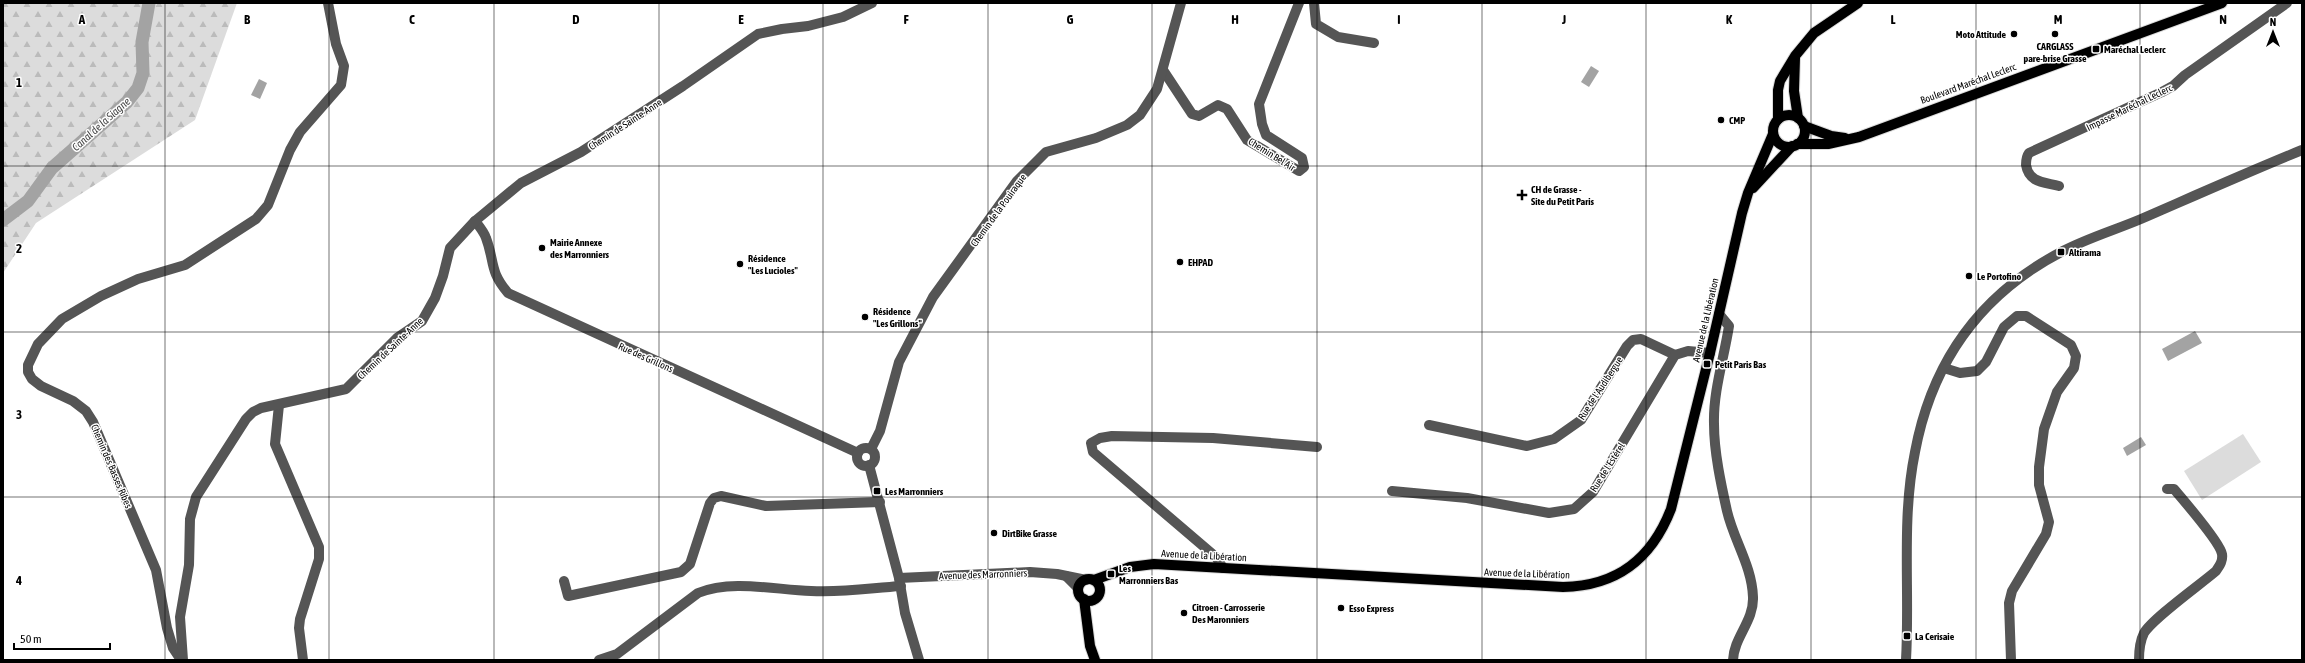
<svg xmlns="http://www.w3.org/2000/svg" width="2305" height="663" viewBox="0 0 2305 663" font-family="'Asap Condensed',sans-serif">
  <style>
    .forest { fill: url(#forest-firs) }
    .pitch { fill: #dcdcdc }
    .water { fill: #a3a3a3 }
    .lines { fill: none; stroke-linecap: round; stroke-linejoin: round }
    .canal { stroke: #a3a3a3; stroke-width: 13 }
    .major-casing { stroke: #dbdbdb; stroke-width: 12 }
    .minor { stroke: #555; stroke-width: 10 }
    .major { stroke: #000; stroke-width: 10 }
    .grid { fill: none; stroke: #000; stroke-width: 1; stroke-opacity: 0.55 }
    .poi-dot { fill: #000; stroke: #fff; stroke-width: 1.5 }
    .labels { text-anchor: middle; stroke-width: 3; stroke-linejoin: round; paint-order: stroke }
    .poi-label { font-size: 10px; font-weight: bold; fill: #000; stroke: #fff; text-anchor: start }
    .street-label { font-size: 10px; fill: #000; stroke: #fff }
    .water-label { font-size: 11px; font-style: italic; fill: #444; stroke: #fff }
    .grid-label { font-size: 13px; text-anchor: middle; font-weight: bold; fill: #000; stroke: #fff; stroke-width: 3; stroke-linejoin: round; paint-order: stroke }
  </style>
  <defs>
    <pattern id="forest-firs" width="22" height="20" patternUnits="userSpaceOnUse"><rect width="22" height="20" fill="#dcdcdc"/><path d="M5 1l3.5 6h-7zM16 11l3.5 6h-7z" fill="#bbb"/></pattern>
  </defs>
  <rect width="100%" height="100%" fill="#fff"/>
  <!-- forest -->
  <polygon class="forest" points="3,3 237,3 195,120 36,223 3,273"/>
  <!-- pitch -->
  <polygon class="pitch" points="2243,434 2261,462 2202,500 2184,471"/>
  <!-- water -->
  <g class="water">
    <polygon points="1591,66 1599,71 1589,87 1581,82"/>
    <polygon points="259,79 267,83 260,99 251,95"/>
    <polygon points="2195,331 2202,343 2168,361 2162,349"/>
    <polygon points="2141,437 2146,445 2127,456 2123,448"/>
  </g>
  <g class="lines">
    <!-- canal -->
    <polyline class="canal" points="3,220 28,201 52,168 127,102 138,88 143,73 142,42 149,3"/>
    <!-- major casing -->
    <g class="major-casing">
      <g id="major">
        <polyline points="1795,58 1794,91 1798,118"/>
        <circle cx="1789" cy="131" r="16"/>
        <polyline points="1778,119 1778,90 1780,81 1795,56 1814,33 1858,3"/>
        <polyline points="1804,126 1831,136 1845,138"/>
        <polyline points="1797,144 1828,144 1859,137 2222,3"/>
        <polyline points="1753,188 1792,146"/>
        <circle cx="1089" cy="590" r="11"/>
        <path d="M 1094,580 L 1130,567 L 1154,564 L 1563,587 C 1618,586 1652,558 1671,509 L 1710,353 L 1742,213 L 1748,193 L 1773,134"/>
        <polyline points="1084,599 1090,646 1095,660"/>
      </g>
    </g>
    <!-- minor -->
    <g class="minor">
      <polyline points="1314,3 1316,24 1338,37 1374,43"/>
      <polyline points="1163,70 1192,114 1199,116 1218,105 1227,109 1247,140 1299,171 1304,167 1302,158 1266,135 1262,124 1259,104 1299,3"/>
      <path d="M 2059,186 C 2044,182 2029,183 2026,165 C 2026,161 2026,157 2029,153 L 2162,92 L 2173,86 L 2185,75 L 2287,3"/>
      <path d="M 475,221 C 479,226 484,232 486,238 C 495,262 489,271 508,293 L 858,453"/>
      <path d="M 1719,314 L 1729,326 C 1724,358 1713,392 1714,424 C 1714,452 1721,484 1727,511 C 1734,541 1752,566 1753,597 C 1754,621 1734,637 1733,660"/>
      <polyline points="1944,368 1960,373 1977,371 1986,362 2004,327 2017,316 2026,316 2071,345 2076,356 2074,368 2057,392 2044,429 2039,467 2039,485 2049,522 2046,534 2012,591 2009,603 2011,660"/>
      <polyline points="279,405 275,444 319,547 319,559 300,619 299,628 303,660"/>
      <polyline points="1429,425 1527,446 1554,439 1581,420 1627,346 1633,340 1641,339 1675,355"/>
      <circle cx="866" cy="457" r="9"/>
      <polyline points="871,449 880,431 899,362 933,297 1017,181 1046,152 1096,138 1127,125 1140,115 1157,89 1181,3"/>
      <polyline points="869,465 899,578 905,613 919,660"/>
      <polyline points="1392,491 1467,498 1549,513 1574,509 1593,492 1675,355 1688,351 1710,353"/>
      <polyline points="1223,568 1216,557 1093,452 1091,443 1100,438 1112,436 1213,438 1317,447"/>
      <polyline points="1066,576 1078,588"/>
      <polyline points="899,578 1030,572 1057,574 1086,580"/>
      <polyline points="564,581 568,596 681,572 690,564 710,503 714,498 721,496 766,506 880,502"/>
      <polyline points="181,660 173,648 167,628 156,570 93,422 86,411 73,401 41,386 32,379 28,372 28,365 38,344 62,319 101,296 138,279 185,265 256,219 268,205 290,150 300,132 341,85 344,66 336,44 328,3"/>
      <polyline points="183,660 180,617 189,565 190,519 196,497 246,419 253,412 261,408 346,389 397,338 422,321 435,298 443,276 450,248 475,221 521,183 581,152 683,86 758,34 782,29 808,26 843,17 872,3"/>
      <path d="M 599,660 L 617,654 L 698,593 C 732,579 776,590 811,591 C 841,593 871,588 901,586"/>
      <path d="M 1906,660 C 1910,591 1901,520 1915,452 C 1932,361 1980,294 2063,251 C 2088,238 2115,230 2141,219 C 2194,196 2248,172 2302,150"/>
      <path d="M 2139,660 C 2139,651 2140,641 2144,633 C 2153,618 2201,584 2216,571 C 2220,565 2223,561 2222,554 C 2220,542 2184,501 2174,489 L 2167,489"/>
    </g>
    <!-- major -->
    <use href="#major" class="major"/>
  </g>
  <!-- grid -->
  <path class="grid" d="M 165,3 L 165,660M 329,3 L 329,660M 494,3 L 494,660M 659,3 L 659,660M 823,3 L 823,660M 988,3 L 988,660M 1152,3 L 1152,660M 1317,3 L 1317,660M 1482,3 L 1482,660M 1646,3 L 1646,660M 1811,3 L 1811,660M 1976,3 L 1976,660M 2140,3 L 2140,660M 3,166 L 2302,166M 3,332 L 2302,332M 3,497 L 2302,497"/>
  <!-- markers -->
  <g class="poi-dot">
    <circle cx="2014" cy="34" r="4"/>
    <circle cx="2055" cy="34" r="4"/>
    <rect x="2092" y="45" width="8" height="8" rx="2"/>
    <circle cx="1721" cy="120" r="4"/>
    <path d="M1520 189h4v4h4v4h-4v4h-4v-4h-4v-4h4z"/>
    <circle cx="542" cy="248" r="4"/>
    <rect x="2057" y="248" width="8" height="8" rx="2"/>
    <circle cx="1180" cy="262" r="4"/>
    <circle cx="740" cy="264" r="4"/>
    <circle cx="1969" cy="276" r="4"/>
    <circle cx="865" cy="317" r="4"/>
    <rect x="1703" y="360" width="8" height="8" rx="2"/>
    <rect x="873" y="487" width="8" height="8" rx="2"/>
    <circle cx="994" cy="533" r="4"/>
    <rect x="1107" y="570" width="8" height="8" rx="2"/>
    <circle cx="1341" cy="608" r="4"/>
    <circle cx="1184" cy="613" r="4"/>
    <rect x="1903" y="632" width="8" height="8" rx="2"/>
  </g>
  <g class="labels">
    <!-- poi labels -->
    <g class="poi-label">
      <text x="2006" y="38" text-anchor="end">Moto Attitude</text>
      <text x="2055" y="50" text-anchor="middle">CARGLASS<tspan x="2055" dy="12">pare-brise Grasse</tspan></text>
      <text x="2104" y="53">Maréchal Leclerc</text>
      <text x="1729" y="124">CMP</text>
      <text x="1531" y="193">CH de Grasse -<tspan x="1531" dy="12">Site du Petit Paris</tspan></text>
      <text x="550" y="246">Mairie Annexe<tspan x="550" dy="12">des Marronniers</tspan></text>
      <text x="2069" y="256">Altirama</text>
      <text x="748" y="262">Résidence<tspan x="748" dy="12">"Les Lucioles"</tspan></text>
      <text x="1188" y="266">EHPAD</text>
      <text x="1977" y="280">Le Portofino</text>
      <text x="873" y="315">Résidence<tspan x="873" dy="12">"Les Grillons"</tspan></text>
      <text x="1715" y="368">Petit Paris Bas</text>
      <text x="885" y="495">Les Marronniers</text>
      <text x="1002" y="537">DirtBike Grasse</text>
      <text x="1119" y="572">Les<tspan x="1119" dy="12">Marronniers Bas</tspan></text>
      <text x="1192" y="611">Citroen - Carrosserie<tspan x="1192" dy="12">Des Maronniers</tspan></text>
      <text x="1349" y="612">Esso Express</text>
      <text x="1915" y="640">La Cerisaie</text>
    </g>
    <!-- street labels -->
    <g class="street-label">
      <text transform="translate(1968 83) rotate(-20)" y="4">Boulevard Maréchal Leclerc</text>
      <text transform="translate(2129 107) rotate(-26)" y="4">Impasse Maréchal Leclerc</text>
      <text transform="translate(625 124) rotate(-33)" y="4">Chemin de Sainte-Anne</text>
      <text transform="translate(1272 154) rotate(32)" y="4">Chemin Bel Air</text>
      <text transform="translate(998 210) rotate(-54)" y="4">Chemin de la Pouiraque</text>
      <text transform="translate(1705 320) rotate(-77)" y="4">Avenue de la Libération</text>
      <text transform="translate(390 348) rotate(-43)" y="4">Chemin de Sainte-Anne</text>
      <text transform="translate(646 357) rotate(24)" y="4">Rue des Grillons</text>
      <text transform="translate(1600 388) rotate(-57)" y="4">Rue de l'Audibergue</text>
      <text transform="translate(112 466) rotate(67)" y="4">Chemin des Basses Ribes</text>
      <text transform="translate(1607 467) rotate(-58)" y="4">Rue de l'Estérel</text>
      <text transform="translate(1204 555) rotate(3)" y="4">Avenue de la Libération</text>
      <text transform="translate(1527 573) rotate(2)" y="4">Avenue de la Libération</text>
      <text transform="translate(983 574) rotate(-2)" y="4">Avenue des Marronniers</text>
    </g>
    <!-- water labels -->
    <g class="water-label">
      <text transform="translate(101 124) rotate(-42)" y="4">Canal de la Siagne</text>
    </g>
  </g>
  <g class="grid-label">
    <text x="82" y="24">A</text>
    <text x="247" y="24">B</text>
    <text x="412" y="24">C</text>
    <text x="576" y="24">D</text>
    <text x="741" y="24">E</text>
    <text x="906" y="24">F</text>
    <text x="1070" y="24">G</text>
    <text x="1235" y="24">H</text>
    <text x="1399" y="24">I</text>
    <text x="1564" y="24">J</text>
    <text x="1729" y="24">K</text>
    <text x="1893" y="24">L</text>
    <text x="2058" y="24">M</text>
    <text x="2223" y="24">N</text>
    <text x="19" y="87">1</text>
    <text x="19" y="253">2</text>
    <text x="19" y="419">3</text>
    <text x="19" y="585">4</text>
  </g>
  <!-- border -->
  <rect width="2305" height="663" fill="none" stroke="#000000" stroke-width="8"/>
  <!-- north arrow -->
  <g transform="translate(2273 32)" stroke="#ffffff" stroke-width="3" paint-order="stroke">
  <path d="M0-3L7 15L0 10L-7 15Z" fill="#000000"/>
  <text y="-6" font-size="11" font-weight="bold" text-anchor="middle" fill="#000000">N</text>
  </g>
  <!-- scale -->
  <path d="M14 643v6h96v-6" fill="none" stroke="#000000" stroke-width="2"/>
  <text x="20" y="643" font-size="12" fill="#000000" stroke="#ffffff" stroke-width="3" paint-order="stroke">50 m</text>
</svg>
